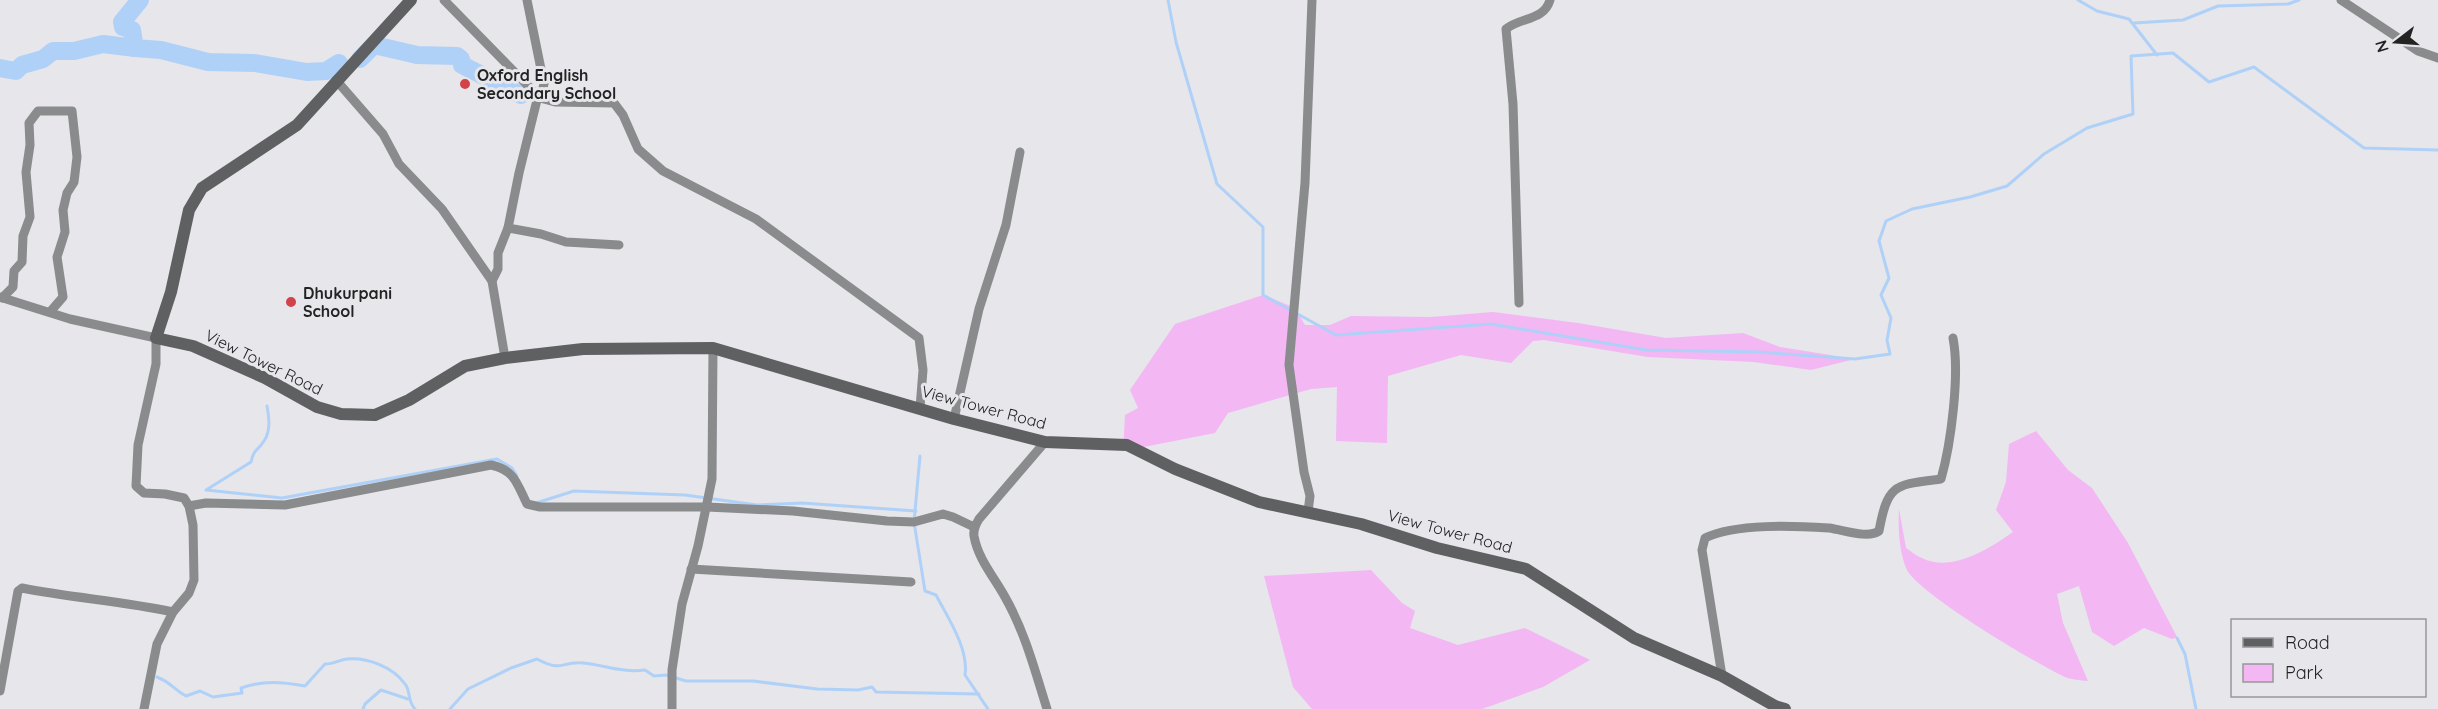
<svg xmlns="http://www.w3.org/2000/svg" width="2438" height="709" viewBox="0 0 2438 709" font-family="Quicksand,sans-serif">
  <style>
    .green { fill: #f3b7f3 }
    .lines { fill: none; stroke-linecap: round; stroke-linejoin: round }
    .stream { stroke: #b0d1f7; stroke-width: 3 }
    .river { stroke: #b0d1f7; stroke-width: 18 }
    .street { stroke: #8a8b8d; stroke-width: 9 }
    .secondary { stroke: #5f6062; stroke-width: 12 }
    .poi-dot { fill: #d24249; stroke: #e6e6eb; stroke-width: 2 }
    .labels { text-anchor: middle; stroke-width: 6; stroke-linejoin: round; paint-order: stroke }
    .poi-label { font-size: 16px; font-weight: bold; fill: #232324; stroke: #e6e6eb; text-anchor: start }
    .street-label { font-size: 16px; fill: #232324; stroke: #e6e6eb }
  </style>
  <rect width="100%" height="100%" fill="#e6e6eb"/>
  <!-- green -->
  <g class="green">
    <polygon points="1263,295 1295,308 1305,325 1330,325 1351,316 1431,317 1493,312 1578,323 1666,338 1743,333 1780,347 1855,359 1811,370 1754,362 1648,357 1544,340 1533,341 1511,363 1461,355 1388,376 1387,443 1336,441 1337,387 1311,389 1228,413 1215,433 1123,451 1125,415 1138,408 1130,390 1175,324"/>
    <path d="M 2036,431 L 2068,470 L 2092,488 L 2128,543 L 2177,637 L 2172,639 L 2144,628 L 2114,646 L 2092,632 L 2079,586 L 2057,594 L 2063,623 L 2088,681 C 2080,680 2072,680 2065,677 C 2037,664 1915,592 1906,568 C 1899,550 1898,527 1899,509 L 1906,548 C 1911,551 1916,556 1922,558 C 1951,573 1989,549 2013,532 L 1996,510 L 2006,482 L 2009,444 Z"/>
    <polygon points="1371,570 1402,603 1415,611 1410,628 1458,645 1525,628 1590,660 1543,687 1482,709 1312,709 1293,687 1264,576"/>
  </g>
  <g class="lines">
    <!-- stream -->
    <g class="stream">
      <polyline points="1168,0 1176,42 1217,184 1263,227 1263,295 1336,335 1491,324 1646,350 1758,352 1855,359 1890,354 1887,340 1891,318 1881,295 1889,278 1879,241 1886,221 1912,209 1970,197 2007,186 2044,154 2087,128 2133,114 2131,56 2173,53 2209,82 2254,67 2364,148 2438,150"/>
      <polyline points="2078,0 2097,11 2129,19 2157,55"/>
      <polyline points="2134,23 2183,20 2218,6 2288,4 2299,0"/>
      <path d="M 267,406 C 269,417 271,431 264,441 C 258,451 254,448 251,462 L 206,490 L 282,498 L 497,459 L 512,468 L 517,476"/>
      <path d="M 920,456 L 914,522 L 925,591 L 936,595 C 948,618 969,649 965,675 L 988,709"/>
      <polyline points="536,503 574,491 685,495 757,505 802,503 916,511"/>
      <polyline points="2177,638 2185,654 2196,709"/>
      <path d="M 157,677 C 172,683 173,689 186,696 L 200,691 L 213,697 L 242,693 L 241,688 C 263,680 283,682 305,686 L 325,664 C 334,664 339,660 347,659 C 367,657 393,667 405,684 C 411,691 407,701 415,709"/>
      <polyline points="363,709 365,704 381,690 408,699"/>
      <path d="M 450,709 L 468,689 L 511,668 L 537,659 C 563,673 560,661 583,663 C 605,665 621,673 645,670 L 654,676 L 666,675 L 686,681 L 753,681 L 817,689 L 858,690 L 872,687 L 876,692 L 979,694"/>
    </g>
    <!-- river -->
    <g class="river">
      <polyline points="140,0 122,22 123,27 132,30 135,48 161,50 208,62 255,63 307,72 326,71 339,63"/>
      <polyline points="360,59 374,45 417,55 457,56 461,59 462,65 521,95"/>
      <polyline points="0,68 16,71 22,65 43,59 53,51 74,51 103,44 135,48"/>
    </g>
    <!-- street -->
    <g class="street">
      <polyline points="444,0 540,98 537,100 519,173 508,228 541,234 566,242 619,245"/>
      <polyline points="527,0 544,84 540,98 555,102 614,103 623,115 638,149 663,171 756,219 919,338 923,370 920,408"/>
      <polyline points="2341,0 2418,51 2438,58"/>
      <polyline points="336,80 383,134 399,164 442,209 492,281"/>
      <polyline points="0,297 70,319 156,338 156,364 138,445 136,486 144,493 165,494 184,498 189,506 193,525 194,580 189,593 173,612 157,644 144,709"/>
      <polyline points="2,298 13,287 14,271 22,262 23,236 30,217 26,172 30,145 29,123 38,111 72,111 77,157 74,182 67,193 63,210 65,232 57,257 63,297 50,312"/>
      <path d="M 1519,303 L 1513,104 L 1506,29 C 1520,17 1544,21 1550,0"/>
      <polyline points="505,358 492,281 498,269 498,253 508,228"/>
      <polyline points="954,419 979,309 1006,225 1020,152"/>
      <path d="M 1045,442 L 979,519 C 976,524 973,529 974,536 C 978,559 994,577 1005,597 C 1025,632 1035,671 1047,709"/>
      <path d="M 189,506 L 206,503 L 285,505 L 491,465 C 515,470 517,484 527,504 L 540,507 L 707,507 L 793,511 L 887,521 L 914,522 L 943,514 L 953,517 L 974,527"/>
      <polyline points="1308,512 1310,496 1304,472 1289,365 1305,183 1312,0"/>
      <polyline points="691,569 911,582"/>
      <path d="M 1722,676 L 1702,550 L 1705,538 C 1736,523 1795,526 1829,528 C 1844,530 1868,539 1879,531 C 1888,483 1895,485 1941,479 C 1951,444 1960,374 1953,338"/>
      <path d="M 0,691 L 18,591 L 22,588 C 72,598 123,601 173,612"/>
      <polyline points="672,709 672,670 682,604 698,546 712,479 713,348"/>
    </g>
    <!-- secondary -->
    <polyline class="secondary" points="411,0 297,125 202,188 189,210 171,292 156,338 193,346 265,378 317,407 341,414 375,415 409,400 465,366 505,358 583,349 713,348 954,419 1045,442 1127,445 1175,469 1259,502 1361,524 1437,548 1526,569 1634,638 1722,676 1775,706 1785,709"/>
  </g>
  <!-- markers -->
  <g class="poi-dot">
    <circle cx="465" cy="84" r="6"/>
    <circle cx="291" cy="302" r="6"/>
  </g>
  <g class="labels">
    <!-- poi labels -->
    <g class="poi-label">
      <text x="477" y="81">Oxford English<tspan x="477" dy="18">Secondary School</tspan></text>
      <text x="303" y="299">Dhukurpani<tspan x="303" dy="18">School</tspan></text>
    </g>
    <!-- street labels -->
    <g class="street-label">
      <text transform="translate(264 362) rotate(26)" y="6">View Tower Road</text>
      <text transform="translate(984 407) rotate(15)" y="6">View Tower Road</text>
      <text transform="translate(1450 531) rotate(15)" y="6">View Tower Road</text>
    </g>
  </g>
  <!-- legend -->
  <rect x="2231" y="619" width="195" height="78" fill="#e6e6eb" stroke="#98989b" stroke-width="1.5"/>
  <rect x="2243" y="638" width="30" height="9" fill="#5f6062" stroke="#98989b" stroke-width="1.5"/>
  <text x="2285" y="649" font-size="18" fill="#232324">Road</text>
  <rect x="2243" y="664" width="30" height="18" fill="#f3b7f3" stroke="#98989b" stroke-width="1.5"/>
  <text x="2285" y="679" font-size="18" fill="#232324">Park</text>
  <!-- north arrow -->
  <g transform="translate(2396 42) rotate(253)" stroke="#e6e6eb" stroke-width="4.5" paint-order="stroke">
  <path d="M0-4.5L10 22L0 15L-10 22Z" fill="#232324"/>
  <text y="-9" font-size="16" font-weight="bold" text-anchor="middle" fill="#232324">N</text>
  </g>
</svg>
